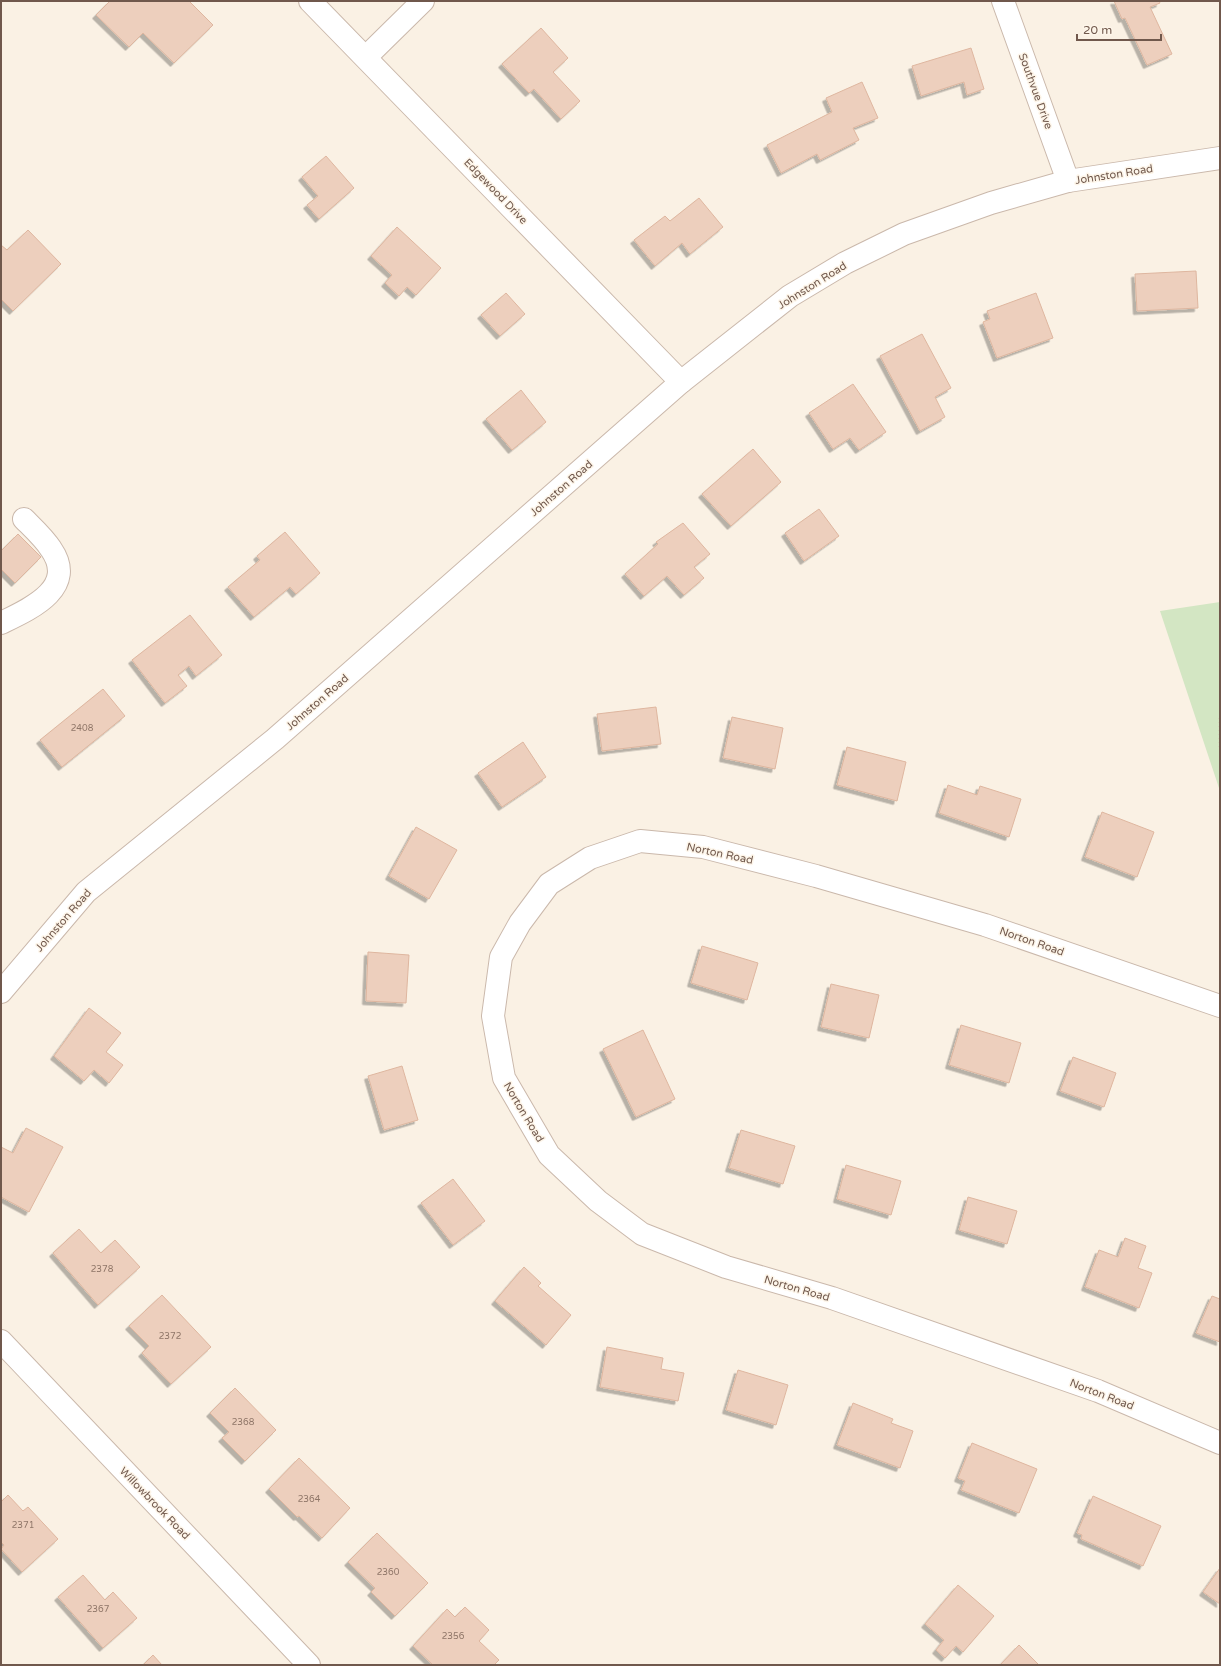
<svg xmlns="http://www.w3.org/2000/svg" width="1221" height="1666" viewBox="0 0 1221 1666" font-family="'Varela Round',sans-serif">
  <style>
    .green { fill: #d3e6c3 }
    .building { fill: #edcfbd; stroke: #deb69f; filter: url(#shadow) }
    .lines { fill: none; stroke-linecap: round; stroke-linejoin: round }
    .minor-casing { stroke: #cab8ab; stroke-width: 24 }
    .path { stroke: #d2b3a1; stroke-width: 2.5; stroke-dasharray: 1 3; stroke-linecap: butt }
    .minor { stroke: #fff; stroke-width: 22 }
    .labels { text-anchor: middle; stroke-width: 3; stroke-linejoin: round; paint-order: stroke }
    .number-label { font-size: 9px; fill: #8f7668 }
    .street-label { font-size: 11px; fill: #70584c; stroke: #fdf5e9 }
  </style>
  <defs>
    <filter id="shadow"><feDropShadow dx="-3.5" dy="3.5" stdDeviation="0" flood-color="#0004"/></filter>
  </defs>
  <rect width="100%" height="100%" fill="#faf1e4"/>
  <!-- green -->
  <polygon class="green" points="1220,602 1220,791 1160,611"/>
  <!-- building -->
  <g class="building">
    <polygon points="110,1 189,1 213,25 174,63 143,33 129,47 96,15"/>
    <polygon points="1114,1 1159,1 1160,3 1150,7 1172,54 1147,65 1125,18 1122,19"/>
    <polygon points="541,28 568,58 553,72 580,101 561,119 534,89 529,93 502,64"/>
    <polygon points="971,48 984,89 967,95 964,82 921,96 912,66"/>
    <polygon points="862,82 878,118 853,128 859,140 820,160 817,154 781,173 767,145 832,112 826,98"/>
    <polygon points="326,156 354,188 319,219 307,205 318,196 302,177"/>
    <polygon points="699,198 723,227 690,254 682,243 655,266 634,240 665,216 670,221"/>
    <polygon points="397,227 441,268 416,295 407,287 399,296 385,283 392,275 371,256"/>
    <polygon points="28,230 61,264 13,311 1,299 1,245 7,250"/>
    <polygon points="1196,271 1198,308 1137,311 1135,274"/>
    <polygon points="506,293 525,314 500,336 481,315"/>
    <polygon points="1036,293 1053,338 997,358 983,322 990,319 987,311"/>
    <polygon points="922,334 951,388 935,397 945,417 920,431 880,356"/>
    <polygon points="853,384 886,432 859,450 850,438 833,449 809,413"/>
    <polygon points="521,390 546,422 512,450 486,419"/>
    <polygon points="753,449 781,482 731,526 702,494"/>
    <polygon points="819,509 839,536 804,561 785,533"/>
    <polygon points="683,523 710,554 694,567 704,578 684,595 667,576 644,596 625,574 658,544 656,542"/>
    <polygon points="285,532 320,573 296,594 290,587 254,617 228,587 260,560 257,556"/>
    <polygon points="18,534 41,557 15,583 1,569 1,551"/>
    <polygon points="190,615 222,655 196,676 189,666 178,675 187,686 165,703 132,660"/>
    <polygon points="103,689 125,716 62,767 40,740"/>
    <polygon points="656,707 661,744 602,751 597,714"/>
    <polygon points="732,717 783,728 775,769 723,758"/>
    <polygon points="523,742 546,777 502,807 478,773"/>
    <polygon points="847,747 906,762 897,801 837,785"/>
    <polygon points="948,785 977,795 980,786 1021,799 1009,837 939,813"/>
    <polygon points="1102,812 1154,832 1137,877 1085,857"/>
    <polygon points="416,827 457,850 429,899 389,876"/>
    <polygon points="702,946 758,963 747,1000 691,983"/>
    <polygon points="368,952 409,955 406,1003 366,1001"/>
    <polygon points="831,984 879,995 869,1038 821,1027"/>
    <polygon points="89,1008 121,1033 106,1052 123,1065 109,1083 94,1070 84,1081 54,1056"/>
    <polygon points="961,1025 1021,1043 1009,1083 949,1065"/>
    <polygon points="643,1030 675,1099 636,1117 603,1049"/>
    <polygon points="1073,1057 1116,1073 1104,1107 1060,1091"/>
    <polygon points="402,1066 418,1120 384,1130 368,1076"/>
    <polygon points="26,1128 63,1147 29,1212 1,1197 1,1147 13,1153"/>
    <polygon points="741,1130 795,1146 783,1184 729,1168"/>
    <polygon points="846,1165 901,1181 891,1215 837,1199"/>
    <polygon points="453,1179 485,1221 453,1245 421,1203"/>
    <polygon points="968,1197 1017,1211 1007,1244 959,1230"/>
    <polygon points="79,1229 101,1253 115,1240 140,1267 98,1305 53,1253"/>
    <polygon points="1125,1238 1146,1246 1138,1268 1152,1273 1139,1308 1085,1287 1099,1250 1118,1257"/>
    <polygon points="524,1267 541,1283 538,1286 571,1315 546,1345 495,1301"/>
    <polygon points="162,1295 211,1347 171,1384 142,1353 149,1346 129,1326"/>
    <polygon points="1212,1296 1220,1299 1220,1342 1196,1333"/>
    <polygon points="607,1347 663,1358 661,1369 684,1373 678,1401 600,1387"/>
    <polygon points="738,1370 788,1385 776,1425 726,1410"/>
    <polygon points="235,1388 276,1430 245,1461 222,1438 229,1432 210,1413"/>
    <polygon points="853,1403 893,1419 891,1423 913,1431 900,1468 837,1445"/>
    <polygon points="972,1443 1037,1469 1019,1513 961,1490 965,1481 958,1478"/>
    <polygon points="299,1458 350,1508 322,1538 299,1516 297,1517 269,1489"/>
    <polygon points="8,1495 23,1511 28,1507 58,1539 22,1572 1,1549 4,1545 1,1542 1,1502"/>
    <polygon points="1093,1496 1161,1526 1143,1566 1081,1539 1082,1535 1077,1533"/>
    <polygon points="377,1533 428,1583 395,1616 371,1592 375,1588 348,1562"/>
    <polygon points="1220,1568 1220,1604 1203,1592"/>
    <polygon points="83,1575 105,1600 113,1592 137,1618 103,1648 58,1597"/>
    <polygon points="958,1585 994,1616 963,1652 956,1646 945,1658 936,1650 944,1640 925,1624"/>
    <polygon points="465,1607 489,1630 479,1641 499,1660 494,1665 433,1665 413,1646 447,1609 455,1617"/>
    <polygon points="1019,1645 1039,1665 1000,1665"/>
    <polygon points="153,1655 162,1665 143,1665"/>
  </g>
  <g class="lines">
    <!-- minor casing -->
    <g class="minor-casing">
      <g id="minor">
        <polyline points="310,1 681,382"/>
        <polyline points="1003,1 1068,181"/>
        <polyline points="366,57 423,1"/>
        <path d="M 1,623 C 30,609 78,588 51,549 C 44,538 33,528 24,519"/>
        <polyline points="1,992 86,892 275,739 681,382 790,296 845,263 904,234 991,203 1068,181 1220,158"/>
        <polyline points="1220,1006 985,925 816,876 703,847 640,841 590,858 549,884 520,923 501,957 493,1016 504,1078 549,1155 598,1201 642,1234 726,1267 832,1298 1098,1391 1220,1443"/>
        <polyline points="1,1341 309,1665"/>
      </g>
    </g>
    <!-- path -->
    <polyline class="path" points="1220,718 1220,747"/>
    <!-- minor -->
    <use href="#minor" class="minor"/>
  </g>
  <g class="labels">
    <!-- number labels -->
    <g class="number-label">
      <text x="82" y="731">2408</text>
      <text x="102" y="1272">2378</text>
      <text x="170" y="1339">2372</text>
      <text x="243" y="1425">2368</text>
      <text x="309" y="1502">2364</text>
      <text x="23" y="1528">2371</text>
      <text x="388" y="1575">2360</text>
      <text x="98" y="1612">2367</text>
      <text x="453" y="1639">2356</text>
    </g>
    <!-- street labels -->
    <g class="street-label">
      <text transform="translate(1036 91) rotate(70)" y="4">Southvue Drive</text>
      <text transform="translate(1114 174) rotate(-9)" y="4">Johnston Road</text>
      <text transform="translate(496 191) rotate(46)" y="4">Edgewood Drive</text>
      <text transform="translate(812 285) rotate(-32)" y="4">Johnston Road</text>
      <text transform="translate(561 488) rotate(-41)" y="4">Johnston Road</text>
      <text transform="translate(317 702) rotate(-41)" y="4">Johnston Road</text>
      <text transform="translate(720 853) rotate(12)" y="4">Norton Road</text>
      <text transform="translate(63 920) rotate(-49)" y="4">Johnston Road</text>
      <text transform="translate(1032 941) rotate(19)" y="4">Norton Road</text>
      <text transform="translate(524 1112) rotate(59)" y="4">Norton Road</text>
      <text transform="translate(797 1288) rotate(16)" y="4">Norton Road</text>
      <text transform="translate(1102 1394) rotate(21)" y="4">Norton Road</text>
      <text transform="translate(155 1503) rotate(46)" y="4">Willowbrook Road</text>
    </g>
  </g>
  <!-- border -->
  <rect width="1221" height="1666" fill="none" stroke="#70584c" stroke-width="4"/>
  <!-- scale -->
  <path d="M1077 34v6h84v-6" fill="none" stroke="#70584c" stroke-width="2"/>
  <text x="1083" y="34" font-size="12" fill="#70584c" stroke="#fdf5e9" stroke-width="3" paint-order="stroke">20 m</text>
</svg>
